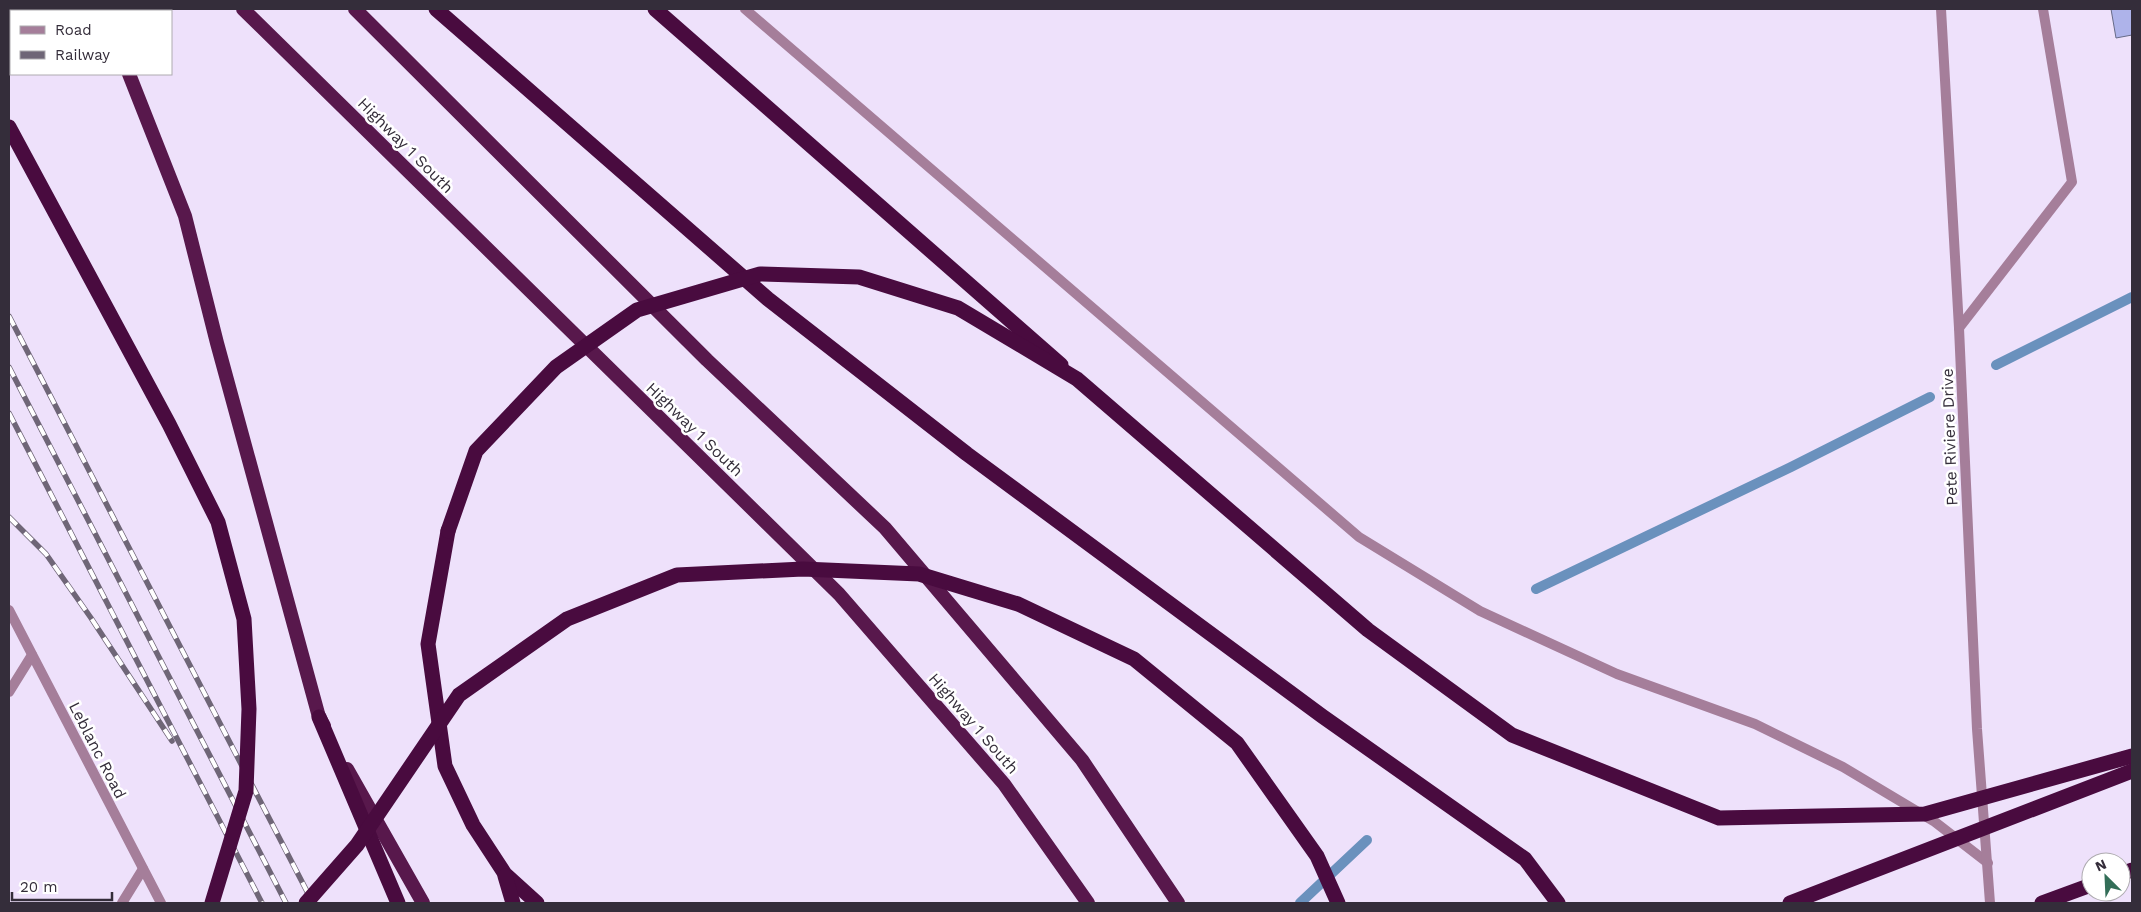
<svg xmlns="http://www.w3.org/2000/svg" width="2141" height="912" viewBox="0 0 2141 912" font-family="'Work Sans',sans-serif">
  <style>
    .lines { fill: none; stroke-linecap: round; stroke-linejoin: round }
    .stream { stroke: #6a91bd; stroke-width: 10 }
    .building { fill: #aeb3ea; stroke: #676b88 }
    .service { stroke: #a57e9a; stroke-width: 10 }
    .minor { stroke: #a57e9a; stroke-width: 10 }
    .trunk { stroke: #58184c; stroke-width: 14 }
    .motorway { stroke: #490b3f; stroke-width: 15 }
    .rail-casing { stroke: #6f6677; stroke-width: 5.5 }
    .rail { stroke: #fff; stroke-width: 4; stroke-dasharray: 11; stroke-linecap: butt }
    .motorway-bridge { stroke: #490b3f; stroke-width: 15 }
    .labels { text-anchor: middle; stroke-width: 5; stroke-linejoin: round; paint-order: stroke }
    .street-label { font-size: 16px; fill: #342d3a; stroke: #fff }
  </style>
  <rect width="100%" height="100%" fill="#eee1fb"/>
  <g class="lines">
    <!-- stream -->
    <g class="stream">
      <polyline points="1996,365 2132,297"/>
      <polyline points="1536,589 1791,467 1930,397"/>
      <polyline points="1300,903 1367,840"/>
    </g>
  </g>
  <!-- building -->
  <polygon class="building" points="2111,9 2132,9 2132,35 2116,38"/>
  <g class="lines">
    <!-- service -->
    <g class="service">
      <polyline points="1959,328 2072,182 2043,9"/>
      <polyline points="9,692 32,655"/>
      <polyline points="122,903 143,869"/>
    </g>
    <!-- minor -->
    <g class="minor">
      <polyline points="745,9 1359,537 1480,611 1617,674 1755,724 1843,767 1935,822 1988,863"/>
      <polyline points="1941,9 1959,328 1977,729 1990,903"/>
      <polyline points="9,610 161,903"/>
    </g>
    <!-- trunk -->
    <g class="trunk">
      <polyline points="99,9 100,11"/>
      <polyline points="243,9 839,594 1004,784 1088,903"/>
      <polyline points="355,9 707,360 885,528 1082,760 1178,903"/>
      <polyline points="129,74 185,216 217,343 319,717 324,726"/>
      <polyline points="347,769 423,903"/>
    </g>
    <!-- motorway -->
    <g class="motorway">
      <polyline points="436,9 768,299 967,454 1322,716 1525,859 1558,903"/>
      <polyline points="655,9 1061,365"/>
      <polyline points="448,531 428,644 445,766 473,825 505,874 537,903"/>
      <polyline points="319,717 398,903"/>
      <polyline points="2121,874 2132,870"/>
      <polyline points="505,876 513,903"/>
      <polyline points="2042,903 2091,885"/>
    </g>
    <!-- rail casing -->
    <g class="rail-casing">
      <g id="rail">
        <polyline points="9,316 313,903"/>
        <polyline points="9,367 286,903"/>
        <polyline points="9,413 262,903"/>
        <polyline points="9,517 46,554 91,618 172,741"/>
      </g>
    </g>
    <!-- rail -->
    <use href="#rail" class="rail"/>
    <!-- motorway-bridge -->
    <g class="motorway-bridge">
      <polyline points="9,127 169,424 218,522 244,619 249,709 246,791 212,903"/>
      <polyline points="448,531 476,451 556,367 637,310 760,274 859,277 958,308 1077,379 1368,630 1512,735 1719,818 1925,814 2132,756"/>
      <polyline points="306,903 357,845 459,695 567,619 677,575 803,569 919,574 1018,604 1134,659 1237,743 1317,856 1338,903"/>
      <polyline points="1790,903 2132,771"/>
    </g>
  </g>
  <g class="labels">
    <!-- street labels -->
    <g class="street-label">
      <text transform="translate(406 145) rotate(45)" y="6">Highway 1 South</text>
      <text transform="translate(695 429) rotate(44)" y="6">Highway 1 South</text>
      <text transform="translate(1949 437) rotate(-92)" y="6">Pete Riviere Drive</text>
      <text transform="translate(974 723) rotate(49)" y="6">Highway 1 South</text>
      <text transform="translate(98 750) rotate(63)" y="6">Leblanc Road</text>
    </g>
  </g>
  <!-- border -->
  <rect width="2141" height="912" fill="none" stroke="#342d3a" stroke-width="20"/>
  <!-- legend -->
  <rect x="10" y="10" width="162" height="65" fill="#ffffff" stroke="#aeabb0"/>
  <rect x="20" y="26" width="25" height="8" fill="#a57e9a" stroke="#aeabb0"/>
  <text x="55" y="35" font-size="15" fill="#342d3a">Road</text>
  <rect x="20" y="51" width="25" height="8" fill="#6f6677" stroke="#aeabb0"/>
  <text x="55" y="60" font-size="15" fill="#342d3a">Railway</text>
  <!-- north arrow -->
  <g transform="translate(2106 877) rotate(336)"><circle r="24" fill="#ffffff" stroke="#aeabb0"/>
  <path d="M0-4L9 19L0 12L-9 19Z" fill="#336e58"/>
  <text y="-8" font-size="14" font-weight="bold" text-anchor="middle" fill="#342d3a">N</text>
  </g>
  <!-- scale -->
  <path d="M12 892v8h100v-8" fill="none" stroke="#342d3a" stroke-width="2.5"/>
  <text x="20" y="892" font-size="15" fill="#342d3a" stroke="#ffffff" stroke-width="4" paint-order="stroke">20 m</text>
</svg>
